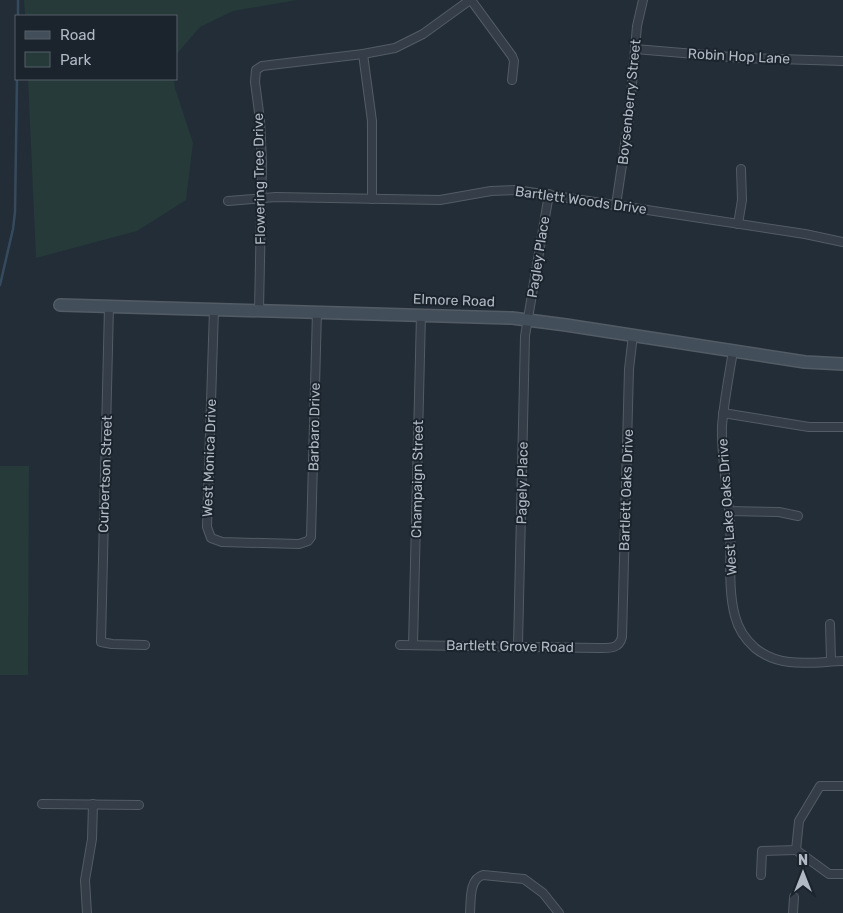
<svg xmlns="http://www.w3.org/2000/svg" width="843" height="913" viewBox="0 0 843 913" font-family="Rubik,sans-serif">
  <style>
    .green { fill: #253a39 }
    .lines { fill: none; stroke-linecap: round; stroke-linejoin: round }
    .stream { stroke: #364a5e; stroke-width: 2.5 }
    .street-casing { stroke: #535c65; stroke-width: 10 }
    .secondary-casing { stroke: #535c65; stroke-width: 14 }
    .street { stroke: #353e48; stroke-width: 8 }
    .secondary { stroke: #434e5b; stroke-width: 11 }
    .labels { text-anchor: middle; stroke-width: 4; stroke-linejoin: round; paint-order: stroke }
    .street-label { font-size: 14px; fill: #b0b9c4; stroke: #1b232c }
  </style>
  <rect width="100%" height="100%" fill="#222d37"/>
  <!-- green -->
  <g class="green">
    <polygon points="24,0 297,0 233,11 200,27 176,55 176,16 25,16"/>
    <polygon points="28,79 174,79 175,88 193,143 186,200 137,231 36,258"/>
    <polygon points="0,466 29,466 28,675 0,675"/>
  </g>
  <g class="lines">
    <!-- stream -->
    <g class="stream">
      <polyline points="18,16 18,0"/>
      <polyline points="0,285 13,229 15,212 17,79"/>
    </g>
    <!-- street casing -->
    <g class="street-casing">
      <g id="street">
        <polyline points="471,0 512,56 514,61 512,80"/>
        <polyline points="635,49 743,58 843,61"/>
        <polyline points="363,54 372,121 372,199"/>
        <polyline points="228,201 276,197 440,200 491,191 516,190 805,234 843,242"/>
        <polyline points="616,205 629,118 637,26 643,0"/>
        <polyline points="738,224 742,200 741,169"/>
        <polyline points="109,306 101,642 112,644 145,645"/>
        <polyline points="214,309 207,527 211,538 222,542 299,544 308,541 311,537 317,311"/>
        <polyline points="259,310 262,163 260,120 255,82 256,70 262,66 363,54 395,48 423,34 470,0"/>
        <path d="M 733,351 C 729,376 724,401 722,426 C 721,459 728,489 730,521 C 732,551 727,587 735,616 C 738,628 746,640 755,648 C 781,669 812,662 843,661"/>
        <polyline points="723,413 809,427 843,427"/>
        <polyline points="729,511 779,512 798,516"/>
        <polyline points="830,624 831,661"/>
        <path d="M 400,645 L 599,648 C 610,648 619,649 622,637 L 629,369 L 633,335"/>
        <polyline points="413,645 421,314"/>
        <polyline points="518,646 525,336 549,194"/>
        <polyline points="42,804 139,805"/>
        <polyline points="796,850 799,821 820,786 843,786"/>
        <polyline points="796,850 829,874 843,874"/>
        <polyline points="761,875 762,851 796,850"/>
        <polyline points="87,913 85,880 92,839 93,804"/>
        <path d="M 470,913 C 471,900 469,879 483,875 L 524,879 L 543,893 L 559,913"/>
        <polyline points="793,913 794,897"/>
      </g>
    </g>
    <!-- secondary casing -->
    <g class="secondary-casing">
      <polyline id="secondary" points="60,305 512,318 566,325 805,362 843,364"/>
    </g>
    <!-- street -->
    <use href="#street" class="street"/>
    <!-- secondary -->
    <use href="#secondary" class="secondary"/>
  </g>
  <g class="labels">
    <!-- street labels -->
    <g class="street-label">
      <text transform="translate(739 56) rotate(3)" y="5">Robin Hop Lane</text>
      <text transform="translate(629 102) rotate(-84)" y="5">Boysenberry Street</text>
      <text transform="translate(259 179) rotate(-91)" y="5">Flowering Tree Drive</text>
      <text transform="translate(581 200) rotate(8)" y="5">Bartlett Woods Drive</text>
      <text transform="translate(538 257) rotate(-81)" y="5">Pagley Place</text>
      <text transform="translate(454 300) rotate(2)" y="5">Elmore Road</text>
      <text transform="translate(314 427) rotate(-89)" y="5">Barbaro Drive</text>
      <text transform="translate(209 458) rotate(-88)" y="5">West Monica Drive</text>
      <text transform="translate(105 474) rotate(-88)" y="5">Curbertson Street</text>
      <text transform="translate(417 479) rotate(-89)" y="5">Champaign Street</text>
      <text transform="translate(522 483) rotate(-89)" y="5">Pagely Place</text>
      <text transform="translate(626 490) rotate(-88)" y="5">Bartlett Oaks Drive</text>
      <text transform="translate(727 507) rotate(-94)" y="5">West Lake Oaks Drive</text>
      <text transform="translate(510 646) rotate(1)" y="5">Bartlett Grove Road</text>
    </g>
  </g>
  <!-- legend -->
  <rect x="15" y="15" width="162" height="65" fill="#1b232c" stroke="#575f69"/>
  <rect x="25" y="31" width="25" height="8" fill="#434e5b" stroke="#575f69"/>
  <text x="60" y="40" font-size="15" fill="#b0b9c4">Road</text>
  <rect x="25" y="52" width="25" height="15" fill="#253a39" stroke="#575f69"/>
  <text x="60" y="65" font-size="15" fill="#b0b9c4">Park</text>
  <!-- north arrow -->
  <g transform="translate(803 873)" stroke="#1b232c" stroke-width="4" paint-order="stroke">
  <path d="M0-4L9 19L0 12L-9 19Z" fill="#b0b9c4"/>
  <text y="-8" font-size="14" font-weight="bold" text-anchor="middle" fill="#b0b9c4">N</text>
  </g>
</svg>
